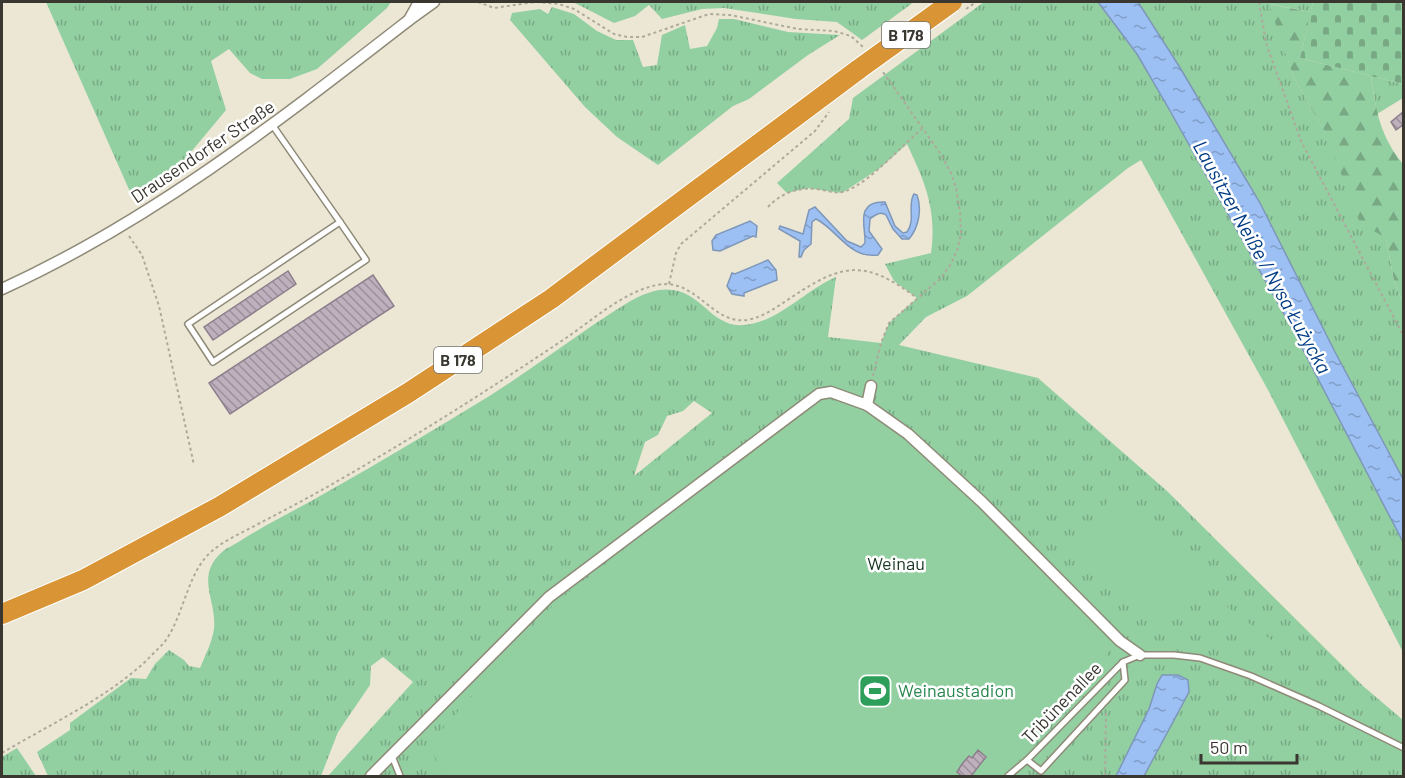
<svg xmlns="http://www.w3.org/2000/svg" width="1405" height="778" viewBox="0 0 1405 778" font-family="Barlow,sans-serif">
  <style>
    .grass { fill: url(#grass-tufts); fill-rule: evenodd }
    .forest { fill: url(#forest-firs) }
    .cemetery { fill: url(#cemetery-stones) }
    .garden { fill: #92cfa1 }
    .water { fill: url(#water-ripples); stroke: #7e97b9; stroke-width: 1.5 }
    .building { fill: url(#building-back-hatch); stroke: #8d7f8c; stroke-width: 1.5 }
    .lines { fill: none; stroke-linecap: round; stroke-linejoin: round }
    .lane-casing { stroke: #8f8a78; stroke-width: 8 }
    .street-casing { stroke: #8f8a78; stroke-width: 13 }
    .highway-casing { stroke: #fff; stroke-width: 22 }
    .path { stroke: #aeaa9b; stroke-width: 2; stroke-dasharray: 3 3; stroke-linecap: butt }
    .lane { stroke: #fff; stroke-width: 5 }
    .street { stroke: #fff; stroke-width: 10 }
    .highway { stroke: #d89435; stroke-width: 20 }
    .highway-bridge-casing { stroke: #fff; stroke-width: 22; stroke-linecap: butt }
    .path-bridge { stroke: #aeaa9b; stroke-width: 2; stroke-dasharray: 3 3; stroke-linecap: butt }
    .highway-bridge { stroke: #d89435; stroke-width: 20 }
    .labels { text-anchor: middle; stroke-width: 5; stroke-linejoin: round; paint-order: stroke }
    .shield { fill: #fff; stroke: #74736e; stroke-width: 1.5 }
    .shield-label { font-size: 16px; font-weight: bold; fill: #393730 }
    .street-label { font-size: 18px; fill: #393730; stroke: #fff }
    .park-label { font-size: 18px; fill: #15341f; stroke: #fff }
    .leisure-label { font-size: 18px; fill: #27864d; stroke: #fff; text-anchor: start }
    .water-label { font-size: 20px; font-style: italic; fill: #003c85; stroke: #fff }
  </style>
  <defs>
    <pattern id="grass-tufts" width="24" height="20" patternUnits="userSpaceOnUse" patternTransform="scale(1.5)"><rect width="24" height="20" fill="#92cfa1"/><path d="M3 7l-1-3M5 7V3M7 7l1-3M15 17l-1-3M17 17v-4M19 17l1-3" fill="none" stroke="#78a984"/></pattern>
    <pattern id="forest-firs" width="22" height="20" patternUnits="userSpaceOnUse" patternTransform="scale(1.5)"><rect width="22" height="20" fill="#92cfa1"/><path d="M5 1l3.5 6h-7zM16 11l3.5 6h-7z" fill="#78a984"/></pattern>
    <pattern id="cemetery-stones" width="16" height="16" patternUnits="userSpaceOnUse" patternTransform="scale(1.5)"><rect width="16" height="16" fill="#92cfa1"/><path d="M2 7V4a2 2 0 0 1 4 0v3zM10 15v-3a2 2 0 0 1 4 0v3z" fill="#78a984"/></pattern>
    <pattern id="water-ripples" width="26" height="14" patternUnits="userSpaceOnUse" patternTransform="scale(1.5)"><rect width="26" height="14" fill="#9cc0f4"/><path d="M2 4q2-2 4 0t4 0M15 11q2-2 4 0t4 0" fill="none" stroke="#809dc6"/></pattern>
    <pattern id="building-back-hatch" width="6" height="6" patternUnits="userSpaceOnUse" patternTransform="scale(1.5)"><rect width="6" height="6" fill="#bfb0be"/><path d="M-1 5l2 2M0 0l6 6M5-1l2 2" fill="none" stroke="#9c909b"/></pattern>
  </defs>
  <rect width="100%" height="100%" fill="#ece7d4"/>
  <!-- grass -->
  <g class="grass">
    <polygon points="46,2 391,2 387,8 317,69 290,79 262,79 250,73 229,49 211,61 226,110 181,164 131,194"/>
    <polygon points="573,2 914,2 862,40 837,22 796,19 724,8 702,9 662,19 649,5 635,16 614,23"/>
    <path d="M 984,2 L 1098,2 L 1137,54 L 1169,109 L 1289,323 L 1403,542 L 1403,652 L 1268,390 L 1141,160 L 1128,168 L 967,296 L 926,317 L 899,345 L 1038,378 L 1167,491 L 1363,686 L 1403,720 L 1403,776 L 328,776 L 413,682 L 383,657 L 371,666 L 370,685 L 338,732 L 321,776 L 48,776 L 37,752 L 70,730 L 70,723 L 131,678 L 146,679 L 155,664 L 169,650 L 184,660 L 189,666 L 200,668 C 205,656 212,642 214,629 C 217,600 195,577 221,553 C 226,548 234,545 240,541 C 268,523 298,509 327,492 C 382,461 437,428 491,395 C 527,372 561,347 596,323 C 614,312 631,298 651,292 C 699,278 707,329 744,325 C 779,322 805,290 836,277 L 828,337 L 881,343 L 889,323 L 917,298 L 894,281 L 885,264 L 931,253 C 937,210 925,182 907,144 L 880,168 L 842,193 L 807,188 L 787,193 L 777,183 L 849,119 L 853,98 ZM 694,401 L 712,413 L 634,476 L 645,442 L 658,435 L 667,416 L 683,411 Z"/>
    <polygon points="1138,2 1313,2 1311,12 1270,4 1293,76 1386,238 1394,281 1403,303 1403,479 1335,352 1260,203 1179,66"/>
    <polygon points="552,7 574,14 597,31 616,40 633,40 643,67 657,65 662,35 685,25 690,49 707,46 717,28 719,19 734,19 788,32 840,35 808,55 749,99 733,106 658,165 617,137 585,107 510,20 512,13 540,9 548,14"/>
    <polygon points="1371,76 1402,84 1403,85 1403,98 1377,114"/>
    <polygon points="17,748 36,776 2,776 2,757"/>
  </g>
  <!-- forest -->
  <path class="forest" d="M 1269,4 L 1311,12 L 1300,58 L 1371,76 C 1376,111 1380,136 1403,164 L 1403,303 L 1394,281 L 1386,238 L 1360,223 L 1325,132 L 1293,76 Z"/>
  <!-- cemetery -->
  <polygon class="cemetery" points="1313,2 1403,2 1404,76 1402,84 1300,58"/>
  <!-- garden -->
  <g class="garden">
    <polygon points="817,400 865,408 906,436 957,483 1116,643 1012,768 1023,776 444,776 429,744 554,604"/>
    <polygon points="1118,491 1207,579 1161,629 1072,542"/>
    <polygon points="1222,603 1278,645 1273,651 1217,610"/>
  </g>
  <!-- water -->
  <g class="water">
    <polygon points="1098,2 1138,2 1179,66 1260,203 1335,352 1403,479 1403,542 1289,323 1169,109 1137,54"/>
    <path d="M 914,194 L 917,195 C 922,209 919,227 909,239 L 902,239 L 893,229 L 886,215 C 880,211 875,215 870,219 L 869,231 L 882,249 L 878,255 C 849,259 838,230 816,219 L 812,222 L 811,244 L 804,250 L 801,257 L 799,257 L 800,241 L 779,229 L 780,226 L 803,234 L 809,210 L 815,207 L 847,241 L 861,247 L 865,243 C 866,227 854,201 885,202 L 895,226 L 903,233 L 907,232 C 916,220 907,204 914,194 Z"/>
    <polygon points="750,221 757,226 756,237 753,236 720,251 713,250 712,241 716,235"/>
    <polygon points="768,260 776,270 777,280 744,293 744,296 732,294 727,286 732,273 735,274"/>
    <polygon points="1162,675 1178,675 1188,680 1189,692 1144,776 1116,776 1149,709 1157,684"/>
  </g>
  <!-- building -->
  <g class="building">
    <polygon points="1404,111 1404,124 1396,130 1391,122"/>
    <polygon points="288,271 296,284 213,340 204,327"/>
    <polygon points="373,275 394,306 230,414 209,383"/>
    <polygon points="978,750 986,757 971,776 962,776 957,772 962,764 969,756 972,758"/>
  </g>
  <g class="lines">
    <!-- lane casing -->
    <g class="lane-casing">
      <g id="lane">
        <polyline points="273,126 340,222"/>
        <polygon points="340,222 366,260 213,362 188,324"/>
        <polyline points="392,756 400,776"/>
        <polyline points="1027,760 1041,771 1125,680 1123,662"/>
        <polyline points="1008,776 1027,760 1123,662 1140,655 1174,655 1200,658 1251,676 1319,706 1404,748"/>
      </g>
    </g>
    <!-- street casing -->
    <g class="street-casing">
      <g id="street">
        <polyline points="419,2 409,20 434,2"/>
        <path d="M 2,289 C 151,221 280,120 409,20"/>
        <polyline points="867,405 871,386"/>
        <polyline points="371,776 549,597 819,394 831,392 867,405 908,434 982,502 1120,641 1140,655"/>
      </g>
    </g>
    <!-- highway casing -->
    <g class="highway-casing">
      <polyline id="highway" points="2,614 83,580 219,507 408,393 551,299 859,69"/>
    </g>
    <!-- path -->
    <g class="path">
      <polyline points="478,2 494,8 535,2 559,4 574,9 614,34 627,37 642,37 709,14 730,15 798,29 834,31 851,36 863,47"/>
      <polyline points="1259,2 1266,43 1301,141 1404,337"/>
      <path d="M 768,207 C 783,191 802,186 823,190 C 831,192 838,194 846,191 C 870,182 901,146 922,129"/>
      <polyline points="129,236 142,255 159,306 194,465"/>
      <polyline points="669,284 676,253 681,244 815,131 829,112"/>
      <polyline points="873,376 881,343 889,323 940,279 951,264 958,248 961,233 960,212 956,188 951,173 940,153 883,72"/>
      <path d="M 2,753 C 52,723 104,700 147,660 C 153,653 161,647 166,640 C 184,614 188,571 212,551 C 226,539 244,532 260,523 C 285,510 310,497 334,483 C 413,438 490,389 566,338 C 594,319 623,292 657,285 C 696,277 712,325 747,320 C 764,317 778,306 792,297 C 844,262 866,260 917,298"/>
      <polyline points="1105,776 1106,713"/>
    </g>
    <!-- lane -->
    <use href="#lane" class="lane"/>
    <!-- street -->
    <use href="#street" class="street"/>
    <!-- highway -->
    <use href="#highway" class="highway"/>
    <!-- highway-bridge casing -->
    <g class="highway-bridge-casing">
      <polyline id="highway-bridge" points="859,69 952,2"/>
    </g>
    <!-- path-bridge -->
    <polyline class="path-bridge" points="966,9 976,2"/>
    <!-- highway-bridge -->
    <use href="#highway-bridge" class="highway-bridge"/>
  </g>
  <!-- icons -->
  <defs>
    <g id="stadium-square" transform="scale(1.725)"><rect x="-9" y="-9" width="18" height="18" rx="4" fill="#2e9e5b" stroke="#fff"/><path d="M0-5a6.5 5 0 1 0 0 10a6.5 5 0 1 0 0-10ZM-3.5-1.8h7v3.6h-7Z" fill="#fff"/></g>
  </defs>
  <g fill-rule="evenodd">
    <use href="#stadium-square" x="875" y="691"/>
  </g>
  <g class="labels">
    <!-- shield labels -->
    <g class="shield">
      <rect x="882" y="22" width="48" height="26" rx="4.5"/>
      <rect x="434" y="347" width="48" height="26" rx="4.5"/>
    </g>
    <g class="shield-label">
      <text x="906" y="41">B 178</text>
      <text x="458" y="366">B 178</text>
    </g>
    <!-- street labels -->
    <g class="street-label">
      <text transform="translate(203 152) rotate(-34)" y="6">Drausendorfer Straße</text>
      <text transform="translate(1062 703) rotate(-46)" y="6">Tribünenallee</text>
    </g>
    <!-- park labels -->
    <g class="park-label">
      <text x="896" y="570">Weinau</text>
    </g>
    <!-- leisure labels -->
    <g class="leisure-label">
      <text x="898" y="697">Weinaustadion</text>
    </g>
    <!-- water labels -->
    <g class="water-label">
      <text transform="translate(1262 257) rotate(61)" y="7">Lausitzer Neiße / Nysa Łużycka</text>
    </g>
  </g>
  <!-- border -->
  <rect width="1405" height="778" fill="none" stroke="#393730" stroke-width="6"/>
  <!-- scale -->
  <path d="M1201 754v9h96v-9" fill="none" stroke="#393730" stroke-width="3"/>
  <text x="1210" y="754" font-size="18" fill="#393730" stroke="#ffffff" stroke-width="4.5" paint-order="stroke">50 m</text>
</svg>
